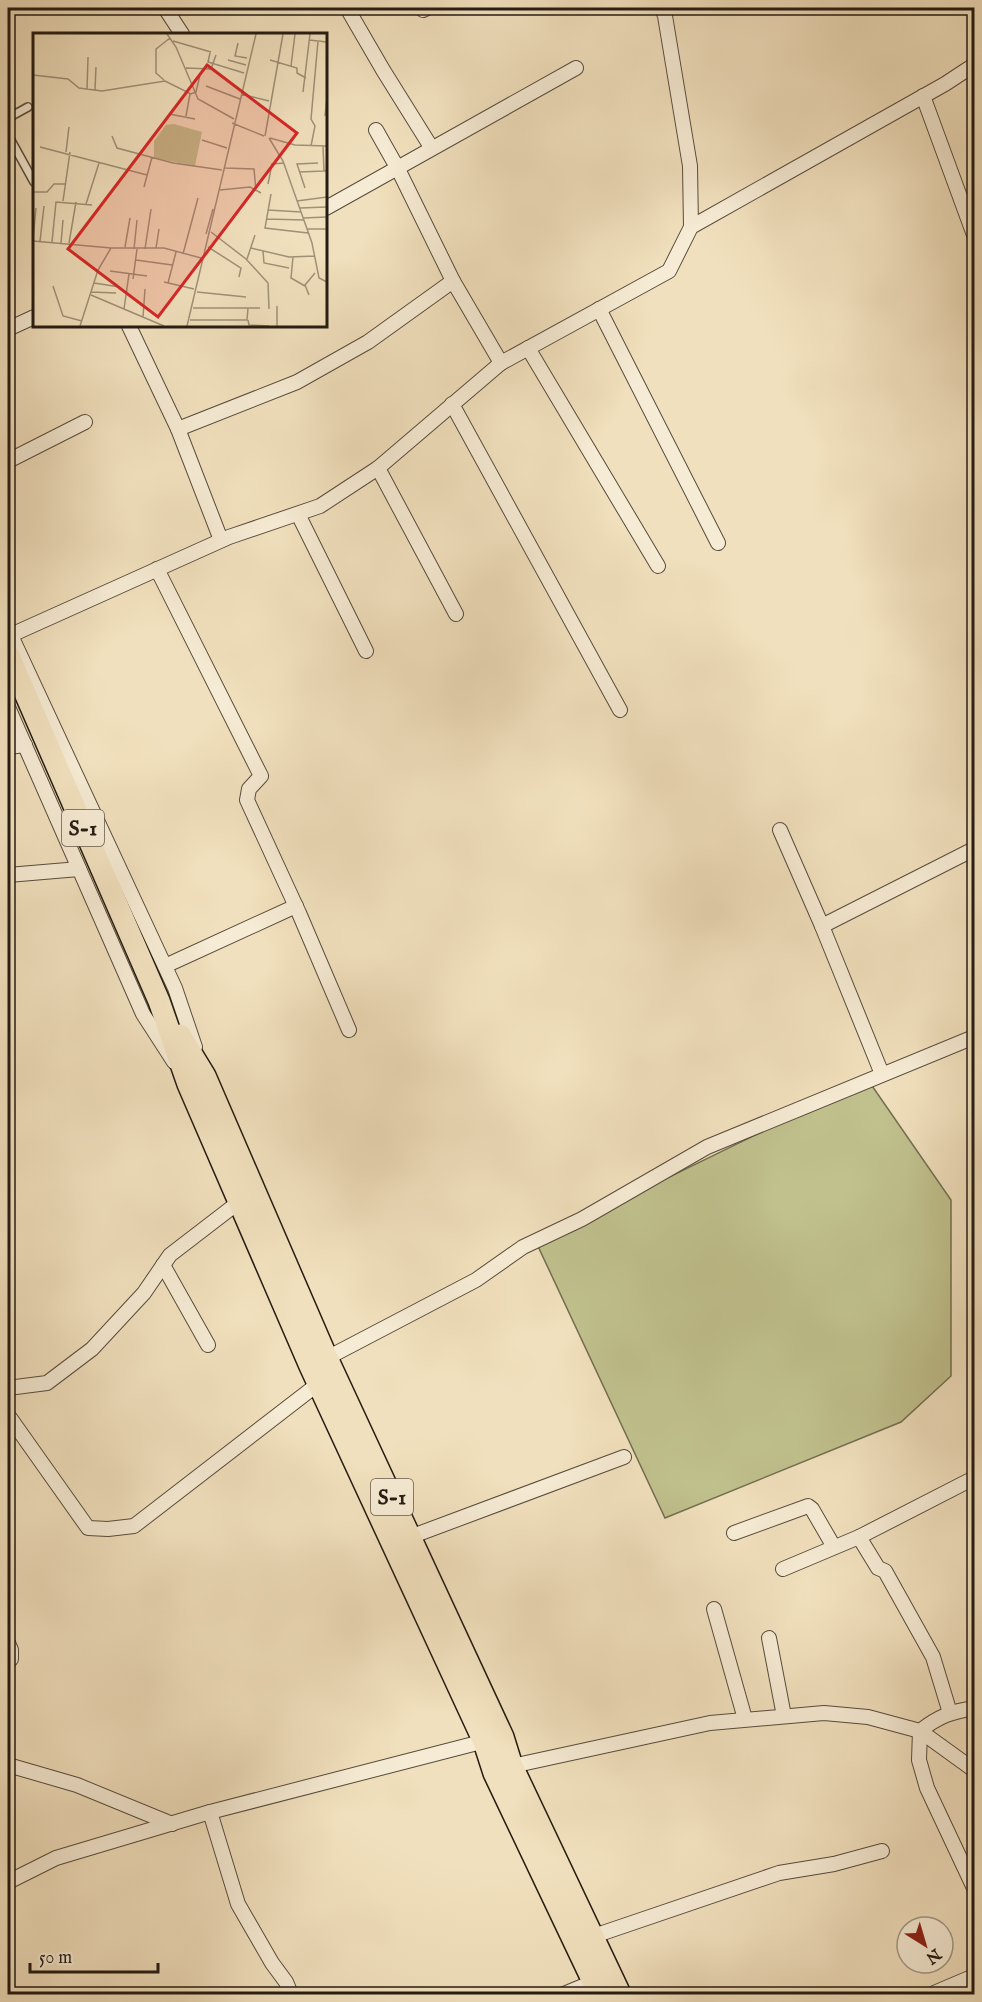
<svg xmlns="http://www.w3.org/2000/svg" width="982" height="2002" viewBox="0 0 982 2002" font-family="'IM FELL English',serif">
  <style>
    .green { fill: #c0c18d; stroke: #726e50; stroke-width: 1.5 }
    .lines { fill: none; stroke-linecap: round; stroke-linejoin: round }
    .lane-casing { stroke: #574c3d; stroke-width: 10 }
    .street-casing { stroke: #574c3d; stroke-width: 16 }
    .primary-casing { stroke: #241b12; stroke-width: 24 }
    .lane { stroke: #f6ebd4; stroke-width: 7 }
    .street { stroke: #f6ebd4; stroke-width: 14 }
    .primary { stroke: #f1e0bd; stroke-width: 21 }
    .labels { text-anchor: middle; stroke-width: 6; stroke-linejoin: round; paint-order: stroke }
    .shield { fill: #f6ebd4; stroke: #63594c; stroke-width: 1.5 }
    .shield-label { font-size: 21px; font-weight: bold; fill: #241b12 }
    .inset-road { fill: none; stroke: #9f9179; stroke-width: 1.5 }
    .view { fill: #d62828; fill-opacity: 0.15; stroke: #d62828; stroke-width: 3 }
    .inset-edge { fill: none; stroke: #241b12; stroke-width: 3 }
  </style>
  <rect width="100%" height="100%" fill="#f1e0bd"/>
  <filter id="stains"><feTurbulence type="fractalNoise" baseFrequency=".00333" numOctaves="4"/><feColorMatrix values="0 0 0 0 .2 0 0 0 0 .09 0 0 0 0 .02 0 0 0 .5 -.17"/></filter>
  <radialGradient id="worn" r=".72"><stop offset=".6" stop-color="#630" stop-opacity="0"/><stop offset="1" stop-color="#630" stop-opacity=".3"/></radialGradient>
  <!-- green -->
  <polygon class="green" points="868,1080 951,1200 951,1376 901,1422 665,1518 536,1242"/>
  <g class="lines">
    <!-- lane casing -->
    <g class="lane-casing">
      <g id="lane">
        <polyline points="8,118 28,107"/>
        <polyline points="8,135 34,182"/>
      </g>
    </g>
    <!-- street casing -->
    <g class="street-casing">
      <g id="street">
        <polyline points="165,8 182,34"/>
        <polyline points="347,8 383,70 431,147"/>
        <polyline points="662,8 665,16 690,166 691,227"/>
        <polyline points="423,10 427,8"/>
        <polyline points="923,96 974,235"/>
        <polyline points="376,130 398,169 453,281 501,363"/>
        <polyline points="326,208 576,68"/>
        <polyline points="599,309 718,543"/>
        <polyline points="129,326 178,429 221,540"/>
        <polyline points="8,329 34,317"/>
        <polyline points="528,348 658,566"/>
        <polyline points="452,404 620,710"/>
        <polyline points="178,429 297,382 368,342 453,281"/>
        <polyline points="8,461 85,422"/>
        <polyline points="378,468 456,614"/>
        <polyline points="298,514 366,651"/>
        <polyline points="157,569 261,776 249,789 247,800 299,913 349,1030"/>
        <polyline points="8,629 175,988 195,1047"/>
        <polyline points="11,635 229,537 320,506 378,468 501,363 669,271 691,227 945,84 974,65"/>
        <polyline points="8,707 143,1014 174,1062"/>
        <polyline points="8,747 25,745"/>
        <polyline points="780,830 822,926 882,1074"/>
        <polyline points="8,875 79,869"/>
        <polyline points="822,926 974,849"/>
        <polyline points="165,966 296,906"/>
        <polyline points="163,1265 208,1345"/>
        <polyline points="327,1358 476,1280 523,1247 582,1219 707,1147 974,1037"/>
        <polyline points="8,1388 47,1383 92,1349 144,1293 170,1255 239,1202"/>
        <polyline points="8,1415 88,1528 108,1529 134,1526 318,1384"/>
        <polyline points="734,1533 808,1506 812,1509 834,1547"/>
        <polyline points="410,1537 624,1457"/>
        <polyline points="859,1537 878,1568 885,1571 933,1657 950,1713"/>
        <polyline points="783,1569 859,1537 974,1478"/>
        <polyline points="714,1609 745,1719"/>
        <polyline points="769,1638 784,1716"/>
        <polyline points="8,1643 11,1650 11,1659 8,1662"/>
        <path d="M 974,1708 C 951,1712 939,1716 920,1731 L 919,1760 L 927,1788 L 974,1888"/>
        <polyline points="8,1765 77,1785 172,1824"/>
        <polyline points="512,1766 710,1723 824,1713 868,1717 920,1731 974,1770"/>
        <polyline points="210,1812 238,1904 272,1963 286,1982 291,1994"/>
        <polyline points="8,1882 56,1858 210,1812 489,1740"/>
        <polyline points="585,1939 779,1873 834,1864 882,1851"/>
        <polyline points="564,1994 593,1982"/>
        <polyline points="934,1994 934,1993 974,1976"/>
      </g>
    </g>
    <!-- primary casing -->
    <g class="primary-casing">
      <g id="primary">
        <polyline points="8,654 159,1001 188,1084 310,1366 484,1742 494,1773 599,1994"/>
        <polyline points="180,1035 205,1076 327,1358 503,1737 512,1766 620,1994"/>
      </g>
    </g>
    <!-- lane -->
    <use href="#lane" class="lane"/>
    <!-- street -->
    <use href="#street" class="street"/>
    <!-- primary -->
    <use href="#primary" class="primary"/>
  </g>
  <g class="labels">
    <!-- shield labels -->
    <g class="shield">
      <rect x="62" y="810" width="42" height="36" rx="4.5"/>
      <rect x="371" y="1479" width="42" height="36" rx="4.5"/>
    </g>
    <g class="shield-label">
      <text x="83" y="835">S-1</text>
      <text x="392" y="1504">S-1</text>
    </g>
  </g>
  <!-- overview -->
  <g transform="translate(33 33)">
    <rect width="294" height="294" fill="#f1e0bd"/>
    <path d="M 141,91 L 169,99 L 162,133 L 121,125 L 121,108 L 133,92 Z" fill="#c0c18d"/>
    <path class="inset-road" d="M 134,1 L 143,14 L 165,66 L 201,86M 276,7 L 294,9M 140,8 L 178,19M 205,10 L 202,23 L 214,25M 177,20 L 175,29 L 211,40M 195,27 L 213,32M 237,27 L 264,35 L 264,40 L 273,45M 258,33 L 262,1M 153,35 L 178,36 L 183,22M 0,42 L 35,46 L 46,55 L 69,58 L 132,48 L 158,61 L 163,59 L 167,42M 131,47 L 123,40 L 123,16 L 137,5M 173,53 L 207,66M 54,57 L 55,24M 62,57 L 63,34M 270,59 L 277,1M 208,61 L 236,68M 136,81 L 162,86M 153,83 L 157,61M 292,83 L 294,65M 199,90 L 231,103M 79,103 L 84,115 L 140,130 L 189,137M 232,103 L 250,1M 236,105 L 250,128 L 279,210 L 286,245 L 294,249M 237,105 L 262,112 L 294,113M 169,107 L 194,115M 278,113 L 282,93 L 278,86 L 285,8M 290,113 L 291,138 L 294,138M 7,114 L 114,142M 33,119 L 36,94M 192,135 L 221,136 L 223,158M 266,139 L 291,138M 235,151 L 239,131 L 251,130M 111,154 L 119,124M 272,155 L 264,131 L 285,130M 187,157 L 217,154 L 228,160M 0,159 L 14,159 L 21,151 L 32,151M 238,161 L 232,195 L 275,200M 30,168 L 37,119M 264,168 L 294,164M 53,171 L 66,130M 267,175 L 294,174M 235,177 L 268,179M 270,185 L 294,184M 234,186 L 271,187M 274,196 L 294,196M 178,199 L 213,226 L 235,250 L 236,276M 173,201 L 180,176M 0,206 L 3,175M 0,208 L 78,215 L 131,215 L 168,225M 7,208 L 11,173M 19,209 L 23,169 L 59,172M 28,210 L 30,187M 36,210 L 43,169M 92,214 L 97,185M 175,214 L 208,235 L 206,244M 123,215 L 126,196M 218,215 L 256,224 L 282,223M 101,216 L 104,187M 112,216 L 118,176M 230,218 L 231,230 L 256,235M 150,221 L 165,165M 260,224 L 258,245 L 272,253M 214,226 L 222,202M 103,227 L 139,232M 77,238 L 114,243M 100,246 L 104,216M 131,249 L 161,256M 61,250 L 87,254M 135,250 L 143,219M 20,253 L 30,283 L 49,288M 58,259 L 83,260M 164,259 L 213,264M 58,262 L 131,293M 276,262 L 272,252 L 282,240M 244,273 L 244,293M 160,275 L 227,275M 91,276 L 96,241M 110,284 L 112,256M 157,287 L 214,287 L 215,275M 215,287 L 216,292 L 236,293M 47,293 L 65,237 L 78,215M 154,293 L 223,1"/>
    <path class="view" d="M 174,32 L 264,100 L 125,284 L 35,216 Z"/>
    <rect width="294" height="294" class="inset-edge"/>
  </g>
  <!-- margin -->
  <rect width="982" height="2002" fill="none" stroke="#f1e0bd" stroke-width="30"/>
  <rect x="9" y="9" width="964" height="1984" fill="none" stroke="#241b12" stroke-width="3"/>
  <rect x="15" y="15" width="952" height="1972" fill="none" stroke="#241b12" stroke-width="1.5"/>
  <!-- north arrow -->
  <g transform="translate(925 1945) rotate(143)"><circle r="28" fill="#f6ebd4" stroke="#a29886" stroke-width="1.5"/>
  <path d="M0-4.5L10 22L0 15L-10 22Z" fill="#8f2418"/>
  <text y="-9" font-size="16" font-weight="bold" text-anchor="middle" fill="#241b12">N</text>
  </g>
  <!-- scale -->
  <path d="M30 1963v9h128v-9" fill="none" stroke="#241b12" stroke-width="3"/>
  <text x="39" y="1963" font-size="18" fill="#241b12" stroke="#f6ebd4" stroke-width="4.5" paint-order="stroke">50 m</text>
  <rect width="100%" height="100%" filter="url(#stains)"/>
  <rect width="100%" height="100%" fill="url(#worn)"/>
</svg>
